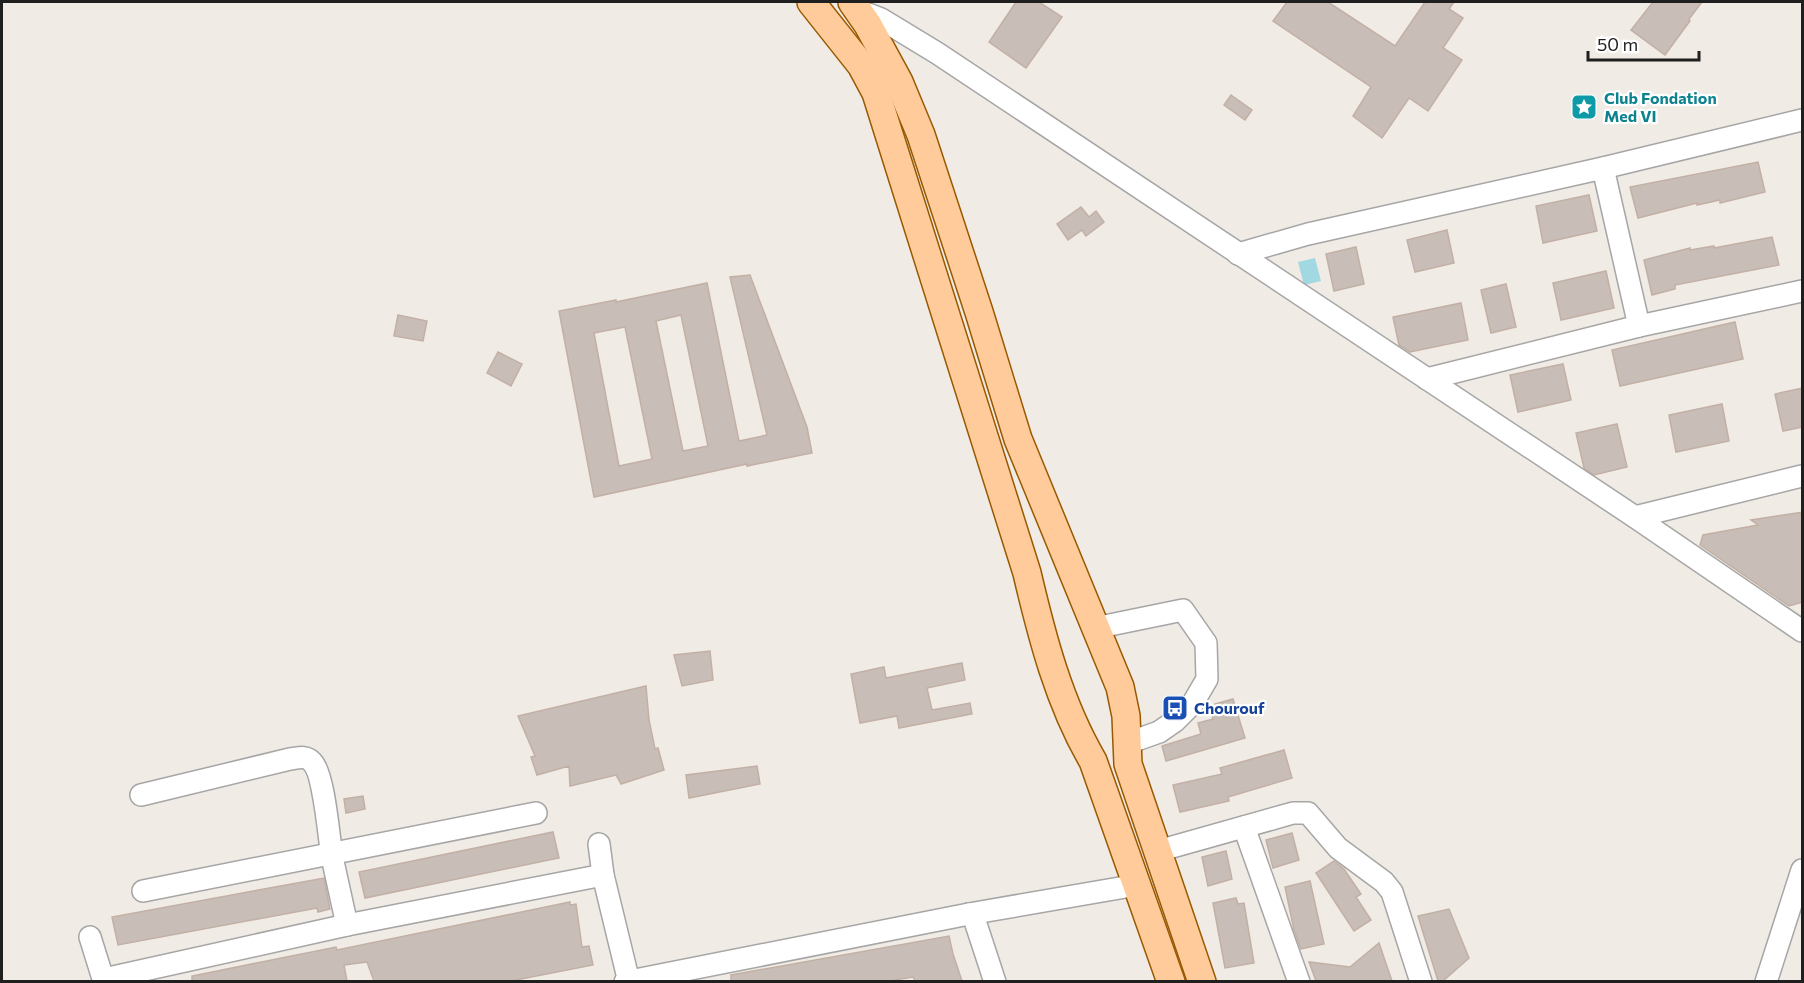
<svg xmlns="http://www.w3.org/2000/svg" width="1804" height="983" viewBox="0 0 1804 983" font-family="Commissioner,sans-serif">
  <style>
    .water { fill: #a1d8e1 }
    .building { fill: #c8bdb7; stroke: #c3b0a5; stroke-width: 1.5; fill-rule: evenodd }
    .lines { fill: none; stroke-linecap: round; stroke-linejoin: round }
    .minor-casing { stroke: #a6a6a6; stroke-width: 24 }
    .major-casing { stroke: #995900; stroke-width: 30 }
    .minor { stroke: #fff; stroke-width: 21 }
    .major { stroke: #ffcb9a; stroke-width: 27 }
    .labels { text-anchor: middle; stroke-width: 4.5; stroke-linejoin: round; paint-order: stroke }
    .culture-label { font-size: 16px; font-weight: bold; fill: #0d838f; stroke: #fff; text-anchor: start }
    .transit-label { font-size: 16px; font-weight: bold; fill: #164399; stroke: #fff; text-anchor: start }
  </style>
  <rect width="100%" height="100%" fill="#f0ebe4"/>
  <!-- water -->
  <polygon class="water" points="1315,258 1321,281 1304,285 1298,262"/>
  <!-- building -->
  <g class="building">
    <polygon points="1016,2 1039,2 1062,17 1026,68 989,42"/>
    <polygon points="1287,2 1328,2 1395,46 1425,2 1454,2 1449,9 1463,18 1443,48 1462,60 1428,111 1409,98 1382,138 1353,116 1371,87 1273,21"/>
    <polygon points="1653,2 1702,2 1689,19 1690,21 1665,55 1631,30"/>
    <polygon points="1231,95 1252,110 1245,120 1224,105"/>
    <polygon points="1758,162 1765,192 1720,203 1720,200 1697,205 1697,203 1638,218 1630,187"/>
    <polygon points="1589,195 1597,231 1543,243 1536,206"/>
    <polygon points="1081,207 1089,217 1096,211 1104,222 1086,236 1082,230 1068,240 1057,224"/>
    <polygon points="1447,230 1454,263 1415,272 1407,240"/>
    <polygon points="1772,237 1779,265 1675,285 1675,289 1652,295 1644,260 1690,248 1690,250 1714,246 1714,248"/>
    <polygon points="1356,247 1364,284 1334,291 1326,254"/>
    <polygon points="1606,271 1614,308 1561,320 1553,283"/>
    <path d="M 750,275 L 807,427 L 812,453 L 747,466 L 747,464 L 594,497 L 559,311 L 616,300 L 616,302 L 707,283 L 739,441 L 767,435 L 730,277 ZM 681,315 L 708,446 L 683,451 L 656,321 ZM 625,327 L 652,459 L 619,466 L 594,333 Z"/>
    <polygon points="1506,284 1516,327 1491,333 1481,290"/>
    <polygon points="1461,303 1468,340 1410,352 1399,345 1393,317"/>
    <polygon points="398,315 427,321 423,341 394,336"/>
    <polygon points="1735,322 1743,359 1620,386 1612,350"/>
    <polygon points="498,352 522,364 511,386 487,373"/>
    <polygon points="1563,364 1571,400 1518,412 1510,375"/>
    <polygon points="1803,388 1803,427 1783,431 1775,394"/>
    <polygon points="1722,404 1729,441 1676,452 1669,415"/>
    <polygon points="1617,424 1627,467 1594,475 1584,468 1576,433"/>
    <polygon points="1803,512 1803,602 1789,606 1700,545 1703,535 1758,525 1751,520"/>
    <polygon points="710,651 713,680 682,686 674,655"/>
    <polygon points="962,663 965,680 927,688 932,710 970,703 972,714 899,728 897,716 860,723 851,674 884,667 886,678"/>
    <polygon points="646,686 649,720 655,749 658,748 664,770 621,784 616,775 570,786 569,766 537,775 531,757 535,756 518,716"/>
    <polygon points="1233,699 1245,738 1166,761 1162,746 1201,734 1198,723 1213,719 1211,712 1217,710 1215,704"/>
    <polygon points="1284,750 1292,778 1228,797 1229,801 1180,812 1173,785 1222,774 1220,768"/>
    <polygon points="757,766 760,784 689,798 686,775"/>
    <polygon points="363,796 365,809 346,813 344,799"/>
    <polygon points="553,832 559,858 365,898 359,872"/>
    <polygon points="1292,833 1299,860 1273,868 1266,840"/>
    <polygon points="1226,851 1232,879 1208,886 1202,857"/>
    <polygon points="1334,861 1344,869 1361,894 1356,897 1371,920 1354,931 1316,873"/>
    <polygon points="324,878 330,909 318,912 317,908 118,945 112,917"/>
    <polygon points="1310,881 1324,944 1301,949 1294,930 1285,887"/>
    <polygon points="1236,898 1238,904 1244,903 1254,963 1225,968 1213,903"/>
    <polygon points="570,902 570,905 576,904 582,947 589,946 593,965 511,981 374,981 367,962 344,965 347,981 192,981 192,976 336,947 337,950"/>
    <polygon points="1449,909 1469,958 1443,981 1438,981 1418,916"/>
    <polygon points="949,936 953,954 962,981 915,981 913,977 889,981 731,981 731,975"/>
    <polygon points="1379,943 1392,981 1316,981 1309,962 1350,967"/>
  </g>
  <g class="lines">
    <!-- minor casing -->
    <g class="minor-casing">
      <g id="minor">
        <polyline points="858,10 881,19 937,53 1635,517 1802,631"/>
        <polyline points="1603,168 1639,326"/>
        <polyline points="1238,254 1308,234 1603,168 1802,120"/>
        <polyline points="1427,379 1639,326 1802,291"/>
        <polyline points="1635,517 1802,476"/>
        <polyline points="1095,628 1183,610 1206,643 1207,679 1193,703 1175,721 1159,732 1128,743"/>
        <path d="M 141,795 L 290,759 C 298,758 306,755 312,762 C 324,773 329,838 332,857 C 337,879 342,902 347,925"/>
        <polyline points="1244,827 1299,982"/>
        <polyline points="599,844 603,875 629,982"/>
        <polyline points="1158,851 1293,813 1308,813 1338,848 1384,882 1392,892 1421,982"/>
        <polyline points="143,891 536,813"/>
        <polyline points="969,914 974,918 995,982"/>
        <polyline points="90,937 104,982"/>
        <polyline points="104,979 347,925 603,875"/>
        <polyline points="625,982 969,914 1137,885"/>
        <polyline points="1766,982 1802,870"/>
      </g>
    </g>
    <!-- major casing -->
    <g class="major-casing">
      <g id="major">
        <path d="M 811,2 L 861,65 L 876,93 L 1027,573 C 1042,637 1059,703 1093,761 L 1171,982"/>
        <polyline points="852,2 868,25 899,82 921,135 979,312 1018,439 1120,687 1126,716 1128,764 1202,982"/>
      </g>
    </g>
    <!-- minor -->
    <use href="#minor" class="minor"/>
    <!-- major -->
    <use href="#major" class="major"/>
  </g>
  <!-- icons -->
  <defs>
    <g id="sight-square" transform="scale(1.35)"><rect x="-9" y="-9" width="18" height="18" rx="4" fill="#0f9aa8" stroke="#fff"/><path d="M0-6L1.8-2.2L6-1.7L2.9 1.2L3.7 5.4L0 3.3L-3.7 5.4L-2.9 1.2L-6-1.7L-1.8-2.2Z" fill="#fff"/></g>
    <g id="bus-square" transform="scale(1.35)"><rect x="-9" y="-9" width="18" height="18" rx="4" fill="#1a4fb4" stroke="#fff"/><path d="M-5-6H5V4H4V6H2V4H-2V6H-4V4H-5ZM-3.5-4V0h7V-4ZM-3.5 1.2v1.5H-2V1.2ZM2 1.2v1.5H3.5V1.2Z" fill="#fff"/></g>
  </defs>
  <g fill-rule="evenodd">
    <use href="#sight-square" x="1584" y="107"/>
    <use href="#bus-square" x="1175" y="708"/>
  </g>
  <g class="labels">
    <!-- culture labels -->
    <g class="culture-label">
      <text x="1604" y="104">Club Fondation<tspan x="1604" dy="18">Med VI</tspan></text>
    </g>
    <!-- transit labels -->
    <g class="transit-label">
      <text x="1194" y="714">Chourouf</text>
    </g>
  </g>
  <!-- border -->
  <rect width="1804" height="983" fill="none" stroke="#1f1f1f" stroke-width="6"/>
  <!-- scale -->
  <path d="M1588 51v9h111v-9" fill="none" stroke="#1f1f1f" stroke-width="3"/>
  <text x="1597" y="51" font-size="18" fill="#1f1f1f" stroke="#ffffff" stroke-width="4.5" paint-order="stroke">50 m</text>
</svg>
